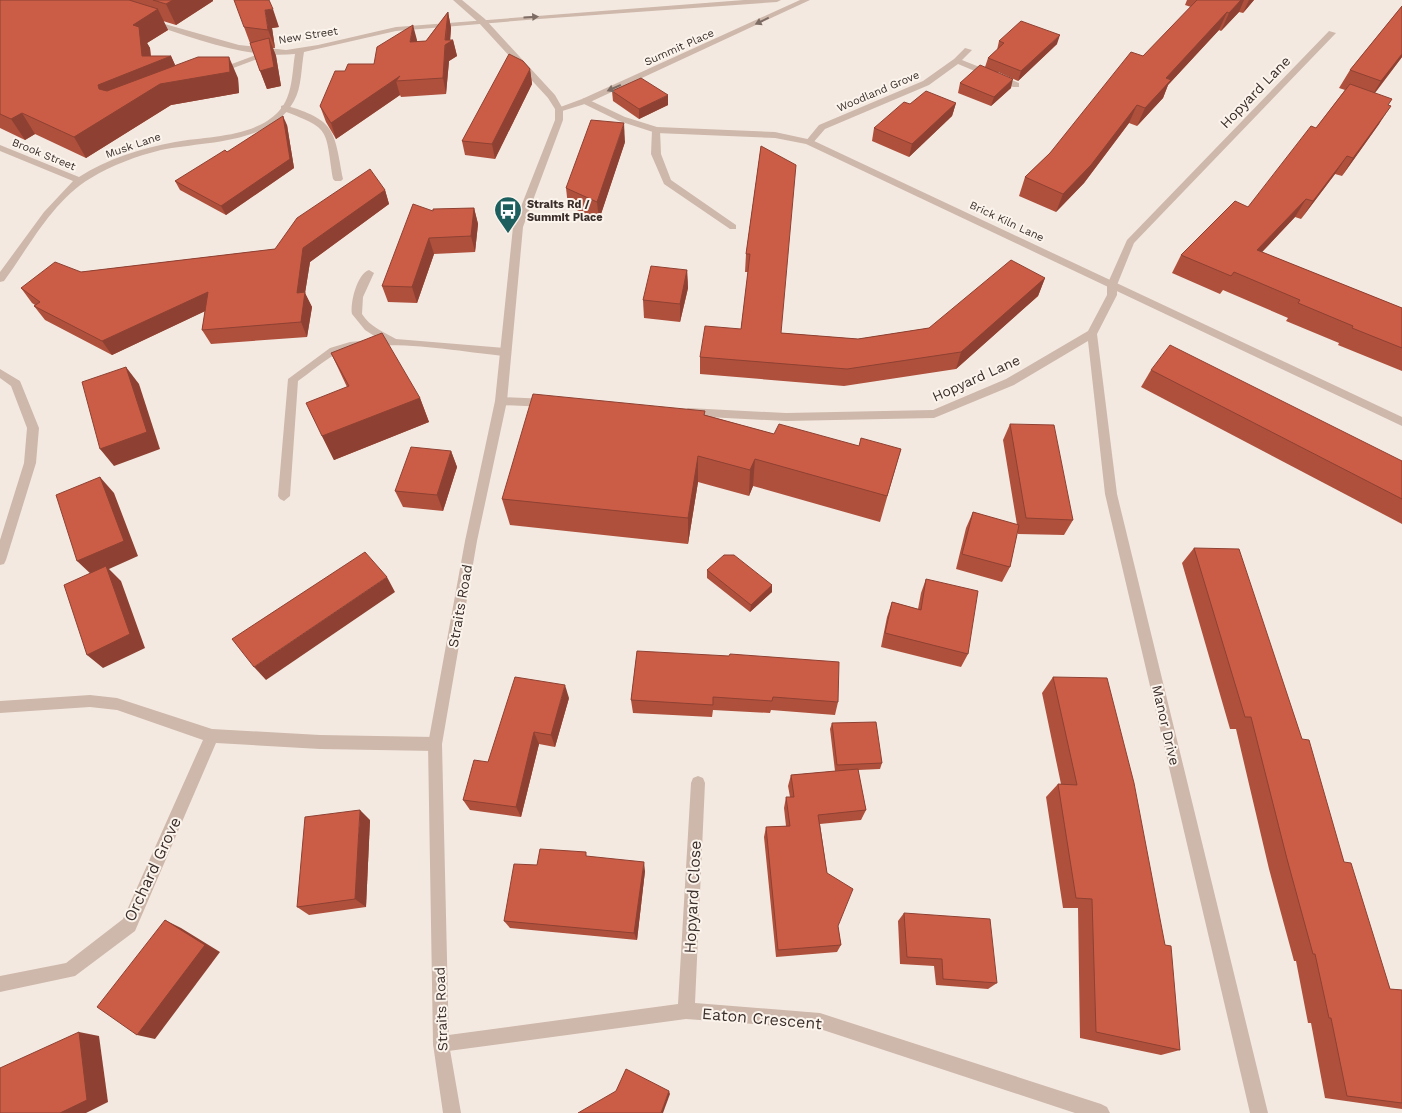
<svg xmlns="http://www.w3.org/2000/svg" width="1402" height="1113" viewBox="0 0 1402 1113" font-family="'Work Sans',sans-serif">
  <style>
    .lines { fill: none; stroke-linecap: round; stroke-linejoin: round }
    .service { fill: #ceb8ab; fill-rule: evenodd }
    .minor { fill: #ceb8ab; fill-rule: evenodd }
    .tertiary { fill: #ceb8ab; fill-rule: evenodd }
    .wall { fill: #af503d }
    .shaded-wall { fill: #8e4132 }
    .building { fill: #cb5d47; stroke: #8e4132 }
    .oneway { fill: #7d6c64 }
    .labels { text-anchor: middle; stroke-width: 4; stroke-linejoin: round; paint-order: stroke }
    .far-street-label { font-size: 11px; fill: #3b2e2a; stroke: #fbf4ed }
    .far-poi-label { font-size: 11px; font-weight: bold; fill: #3b2e2a; stroke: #fbf4ed; text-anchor: start }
    .street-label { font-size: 14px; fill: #3b2e2a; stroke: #fbf4ed }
    .near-street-label { font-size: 16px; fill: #3b2e2a; stroke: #fbf4ed }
  </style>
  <rect width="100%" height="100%" fill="#f4e9e0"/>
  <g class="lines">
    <!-- service -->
    <g class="service">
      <polygon points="269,50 276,52 220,73 213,71"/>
      <path d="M 284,105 C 336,120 334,130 343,179 L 341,181 L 335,181 L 333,179 C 325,127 331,129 281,110 L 281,106 Z"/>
      <path d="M 369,270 L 374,273 L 363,297 L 362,314 C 370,327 384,332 396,339 L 505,348 L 510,352 L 505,356 C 460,352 377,335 336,354 C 323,361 311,372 298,381 L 290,496 L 284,501 L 280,499 L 278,496 L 288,379 L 330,348 L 350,342 L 379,339 L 365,330 L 352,314 C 350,303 357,274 369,270 Z"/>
    </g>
    <!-- minor -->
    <g class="minor">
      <path d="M 744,0 L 781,0 L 777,2 L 539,19 L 396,31 L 304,52 C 301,68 302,87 294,101 C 270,145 204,141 161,150 C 137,156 112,165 91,178 C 53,200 29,247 4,281 L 0,282 L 0,272 L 44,212 L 73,181 L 0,151 L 0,145 L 79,177 C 107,159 142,148 175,142 C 208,136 254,138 279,111 C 293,96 292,72 295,54 C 245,59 195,38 147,23 L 147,19 L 239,45 L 286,50 L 318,45 L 396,27 Z"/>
      <polygon points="800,0 810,0 588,103 559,112 555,109 582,99"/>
      <polygon points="1329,31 1336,33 1134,243 1117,285 1117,295 1097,334 1117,494 1268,1113 1250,1113 1105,494 1088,341 1014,385 934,418 786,421 688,416 682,412 688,408 786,413 933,410 1006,379 1088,331 1107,295 1107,285 1127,240"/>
      <polygon points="965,48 972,50 962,60 1019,83 1019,87 1013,87 958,64 929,85 825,129 812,144 805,142 819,125 923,81 954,59"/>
      <polygon points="656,127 660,130 661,154 671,180 736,225 736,229 730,229 664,184 651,154 652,130"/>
      <polygon points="0,369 20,381 39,428 36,463 6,560 4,564 0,565 0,540 24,463 27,428 11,386 0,378"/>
      <polygon points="501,397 548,399 554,403 548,407 501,405 495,401"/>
      <polygon points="90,695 117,698 212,729 320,735 435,737 440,739 442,744 440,749 435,751 320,749 216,743 135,931 75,976 0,992 0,976 66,963 123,919 203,740 117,710 90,707 0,713 0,701"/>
      <polygon points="698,776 703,778 705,783 695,1003 820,1013 1101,1104 1107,1107 1110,1113 1075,1113 820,1029 686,1019 441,1052 435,1050 433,1044 435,1038 441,1036 678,1004 691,783 693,778"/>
    </g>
    <!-- tertiary -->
    <g class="tertiary">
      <polygon points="453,0 462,0 485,19 555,95 563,109 563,120 523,227 507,401 477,541 442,744 449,1044 461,1113 443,1113 433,1044 428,744 465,541 495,401 513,227 555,120 555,109 548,98 479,23"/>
      <polygon points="585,98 625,117 657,127 775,132 812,140 1402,417 1402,426 806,144 775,138 656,133 619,121 582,103 582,99"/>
    </g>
  </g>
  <!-- wall -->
  <g class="wall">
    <polygon points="0,0 213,0 213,1 176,25 163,21 168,30 147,43 150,48 151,56 171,56 175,65 238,78 239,93 171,105 86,158 35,134 25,140 0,128"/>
    <polygon points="1187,0 1254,0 1243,13 1239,12 1221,31 1219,30 1168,85 1163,98 1137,126 1129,123 1084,183 1056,212 1019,196 1025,177 1050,153 1191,7 1185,5"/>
    <polygon points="1402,6 1402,57 1375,93 1388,105 1379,124 1342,176 1335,174 1301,219 1295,217 1262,252 1402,308 1402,371 1338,345 1339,343 1286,321 1288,318 1223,290 1220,294 1172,273 1181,255 1248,207 1316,128 1345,90 1339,88 1350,70"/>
    <polygon points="448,12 451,28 450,40 453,40 457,56 449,61 446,94 401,97 400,95 336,139 326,122 320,106 374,64 417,40 417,42 426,41"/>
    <polygon points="244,27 279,27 272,28 275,48 273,48 276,56 281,86 267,89"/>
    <polygon points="999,41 1057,44 1018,81 998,72 1011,88 991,106 958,93 960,83 985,67 988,58 997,50"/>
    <polygon points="530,69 532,84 495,159 465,155 462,141"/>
    <polygon points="612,91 668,105 639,119 613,101"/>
    <polygon points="956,103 952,116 909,157 872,141 874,128 910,104"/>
    <polygon points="287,125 294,168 226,215 180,190 175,181 227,152"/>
    <polygon points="625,142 599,220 568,206 566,188"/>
    <polygon points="761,146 781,333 858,339 929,328 1045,278 1038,296 956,369 844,386 700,374 700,357 741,329 748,272 745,272 746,254"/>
    <polygon points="385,190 389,204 310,262 305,293 312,307 307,337 211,344 202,330 205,311 112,355 45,320 34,306 35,305 32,303 21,288 81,272 275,249"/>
    <polygon points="474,208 478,224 475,252 434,254 417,303 388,302 382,286 433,211"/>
    <polygon points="687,270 688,288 680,322 644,318 643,300"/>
    <polygon points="331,353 420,398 429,422 334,460 322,436 347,387"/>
    <polygon points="1151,370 1402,461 1402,524 1141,387"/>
    <polygon points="705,415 774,434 859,446 901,449 880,522 753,486 749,496 698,482 688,544 510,525 502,499"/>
    <polygon points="1010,424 1073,520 1064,535 1018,534 1018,529 1010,567 1002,582 956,569 966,528 973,512 1017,525 1003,440"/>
    <polygon points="451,451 457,467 443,511 403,507 395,491"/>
    <polygon points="1194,548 1302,739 1344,862 1390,989 1402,990 1402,1109 1325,1098 1311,1023 1308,1023 1296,961 1294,961 1269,869 1236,729 1230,729 1182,563"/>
    <polygon points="707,570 772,592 750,612 707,578"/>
    <polygon points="926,579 968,654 961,667 881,647 887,617 892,602 918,609 921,593"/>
    <polygon points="637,651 838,702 835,715 771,710 770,713 713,710 712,717 633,713 631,700"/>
    <polygon points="1053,677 1180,1050 1161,1055 1080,1038 1078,908 1063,908 1046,797 1058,784 1061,784 1042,693"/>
    <polygon points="569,698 555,747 539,744 521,817 470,810 463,800 488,762"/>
    <polygon points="832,723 882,763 880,769 858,770 866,810 861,820 820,824 827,873 838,926 841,945 837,952 776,957 764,837 766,827 786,826 784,808 786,797 790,797 788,786 791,775 847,770 835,771 830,729"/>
    <polygon points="370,820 366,907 309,915 297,907"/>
    <polygon points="588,857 645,871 637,940 510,928 504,921 537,865"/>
    <polygon points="904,913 997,983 988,989 936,985 934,966 900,964 898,921"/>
  </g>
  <!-- shaded-wall -->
  <g class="shaded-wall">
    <polygon points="173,0 213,0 213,1 176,25 166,4"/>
    <polygon points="1241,0 1244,0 1239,12 1221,31 1229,13"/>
    <polygon points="1249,0 1254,0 1243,13"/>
    <polygon points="158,9 168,30 147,43 150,48 151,64 171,56 181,78 229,57 238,78 239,93 171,105 86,158 74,137 110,106 99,89 98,85 142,56 133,25"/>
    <polygon points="273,9 279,27 272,28 275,48 268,30 265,10"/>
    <polygon points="448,12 451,28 450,42 453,40 457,56 449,61 446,94 443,78"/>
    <polygon points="1227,12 1219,30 1168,85 1163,98 1137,126 1145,108 1166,78"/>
    <polygon points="413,25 417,40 414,58 410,42"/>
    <polygon points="1060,35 1057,44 1018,81 1021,71"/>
    <polygon points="269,38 276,56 281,86 267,89 260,71"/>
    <polygon points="1402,54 1402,57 1370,99 1381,81"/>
    <polygon points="530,69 532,84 495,159 492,144"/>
    <polygon points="400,76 396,81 400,95 336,139 331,123"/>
    <polygon points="1013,79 1011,88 991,106 994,97"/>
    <polygon points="668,95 668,105 639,119 639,109"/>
    <polygon points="956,103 952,116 909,157 912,144"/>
    <polygon points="1137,105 1129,123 1084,183 1056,212 1063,194"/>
    <polygon points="1391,106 1379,124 1342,176 1353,158"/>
    <polygon points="22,113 35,134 25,140 11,119"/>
    <polygon points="283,116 287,125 294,168 226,215 221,206"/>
    <polygon points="624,123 625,142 599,220 597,202"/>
    <polygon points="1347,156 1335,174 1301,219 1313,201"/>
    <polygon points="385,190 389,204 310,262 305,293 312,307 307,337 301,322 297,293 303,248"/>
    <polygon points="1306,199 1295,217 1247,268 1257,250"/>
    <polygon points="474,208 478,224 475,252 471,236"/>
    <polygon points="429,238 434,254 417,303 412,287"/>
    <polygon points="687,270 688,288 680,322 680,304"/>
    <polygon points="1045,278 1038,296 956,369 961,352"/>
    <polygon points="208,292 216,306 112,355 102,341"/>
    <polygon points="126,367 139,384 160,449 114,466 100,449"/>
    <polygon points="420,398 429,422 334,460 322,436"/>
    <polygon points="451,451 457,467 443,511 437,495"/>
    <polygon points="698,456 698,482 688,544 688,518"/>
    <polygon points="755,459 753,486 749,496 750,470"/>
    <polygon points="100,477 114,493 138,556 109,569 121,581 145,648 103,668 87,655 93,576 77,561"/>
    <polygon points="387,577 395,592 266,680 254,667"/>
    <polygon points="772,585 772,592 750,612 751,605"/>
    <polygon points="565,685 569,698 555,747 551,735"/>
    <polygon points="534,732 539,744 521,817 516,807"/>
    <polygon points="360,810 370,820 366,907 355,899"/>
    <polygon points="644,862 645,871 637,940 634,933"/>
    <polygon points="165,920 181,928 220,952 155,1039 137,1035"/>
    <polygon points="79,1032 99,1036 108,1102 86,1113 60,1113"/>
    <polygon points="669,1091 670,1094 663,1113 661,1113"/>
  </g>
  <!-- building -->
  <g class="building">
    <polygon points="0,0 129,0 158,9 133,25 139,27 142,56 171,56 98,85 99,89 107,91 198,57 229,57 230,72 160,84 74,137 22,113 11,119 0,114"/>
    <polygon points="153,0 173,0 166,4"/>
    <polygon points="234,0 269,0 273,9 265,10 268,30 244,27"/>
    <polygon points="1197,0 1241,0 1229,13 1227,12 1166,78 1171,80 1145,108 1137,105 1091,165 1063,194 1025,177 1050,153 1131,52 1143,56"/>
    <polygon points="1402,6 1402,54 1381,81 1350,70"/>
    <polygon points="448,12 445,40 453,40 445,45 443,78 396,81 400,76 331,123 320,106 335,71 345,71 348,64 374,64 377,47 413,25 410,42 426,41"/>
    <polygon points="1021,21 1060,35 1021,71 988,58 1004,43 999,41"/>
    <polygon points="269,38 274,67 260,71 250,43"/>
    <polygon points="509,54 523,61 530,69 492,144 462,141"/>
    <polygon points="980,65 1013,79 994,97 960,83"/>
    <polygon points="641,78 668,95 639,109 612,91"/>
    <polygon points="1350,84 1392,99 1388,105 1391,106 1353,158 1347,156 1313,201 1306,199 1257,250 1402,308 1402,348 1352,328 1353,326 1298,303 1300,300 1234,272 1231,276 1181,255 1235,201 1248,207 1311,126 1316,128"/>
    <polygon points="926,91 956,103 912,144 874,128 904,102 910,104"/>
    <polygon points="283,116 290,159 221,206 175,181 225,150 227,152"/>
    <polygon points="591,120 624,123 597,202 566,188"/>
    <polygon points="761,146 796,165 781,333 858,339 929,328 1011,260 1045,278 961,352 847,369 700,357 705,326 741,329 750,254 746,254"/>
    <polygon points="370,169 385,190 303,248 297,293 305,292 301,322 202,330 208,292 102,341 34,306 40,302 21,288 55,262 81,272 275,249 297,218"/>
    <polygon points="413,204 433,211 433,209 474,208 471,236 429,238 412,287 382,286"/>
    <polygon points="651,266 687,270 680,304 643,300"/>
    <polygon points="382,333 420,398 322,436 306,403 349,386 331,353"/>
    <polygon points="1170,345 1402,461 1402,499 1151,370"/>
    <polygon points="126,367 147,432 100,449 82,382"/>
    <polygon points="533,394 705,411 704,415 774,434 779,424 859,446 861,438 901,449 887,496 755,459 750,470 698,456 688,518 502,499"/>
    <polygon points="1010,424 1054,425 1073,520 1026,518"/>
    <polygon points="411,447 451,451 437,495 395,491"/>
    <polygon points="100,477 124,541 77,561 56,495"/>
    <polygon points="973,512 1019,525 1010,567 962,554"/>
    <polygon points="1194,548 1239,549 1302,739 1309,740 1344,862 1351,863 1390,989 1402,990 1402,1103 1347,1096 1331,1018 1329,1018 1315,954 1313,954 1287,859 1251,717 1245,717"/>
    <polygon points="365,552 387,577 254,667 232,639"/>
    <polygon points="724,555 734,555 772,585 751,605 707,570"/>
    <polygon points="106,566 130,634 87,655 64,585"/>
    <polygon points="926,579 978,591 968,654 885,633 892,602 921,610"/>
    <polygon points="637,651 729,656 730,654 839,662 838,702 773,697 772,701 713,697 713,705 631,700"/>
    <polygon points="515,677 565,685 551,735 534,732 516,807 463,800 474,760 488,762"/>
    <polygon points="1053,677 1107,678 1134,783 1165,945 1171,946 1180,1050 1096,1032 1092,899 1076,898 1058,784 1077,785"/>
    <polygon points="876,722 882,763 837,765 832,723"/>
    <polygon points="858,769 866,810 818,815 827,873 853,889 838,926 841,945 778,950 766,827 790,826 786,797 794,797 791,775"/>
    <polygon points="360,810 355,899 297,907 305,817"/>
    <polygon points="540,849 586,852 586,856 644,862 634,933 504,921 514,864 537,865"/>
    <polygon points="904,913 990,919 997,983 943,979 942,959 907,957"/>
    <polygon points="165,920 205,945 137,1035 97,1007"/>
    <polygon points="79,1032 87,1100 60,1113 0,1113 0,1068"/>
    <polygon points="626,1069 669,1091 661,1113 578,1113 616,1091"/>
  </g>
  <!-- one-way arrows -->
  <defs><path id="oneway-solid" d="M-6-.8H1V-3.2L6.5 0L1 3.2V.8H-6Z" transform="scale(1.25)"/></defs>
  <g class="oneway">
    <use href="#oneway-solid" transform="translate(531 17) rotate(-4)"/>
    <use href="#oneway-solid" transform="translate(762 21) rotate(154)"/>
    <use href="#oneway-solid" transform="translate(614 88) rotate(156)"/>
  </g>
  <!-- icons -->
  <defs>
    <g id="bus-pin" transform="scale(1.4375)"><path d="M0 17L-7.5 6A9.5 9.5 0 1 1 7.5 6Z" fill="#1d5f5f" stroke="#fbf4ed"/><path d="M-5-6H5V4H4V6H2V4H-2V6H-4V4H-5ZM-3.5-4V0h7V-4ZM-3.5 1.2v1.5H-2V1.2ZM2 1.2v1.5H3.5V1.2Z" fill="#fff"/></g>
  </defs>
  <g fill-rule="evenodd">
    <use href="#bus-pin" x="508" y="210"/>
  </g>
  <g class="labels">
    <!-- far-street labels -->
    <g class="far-street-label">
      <text transform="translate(308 35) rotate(-9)" y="4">New Street</text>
      <text transform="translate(679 47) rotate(-24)" y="4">Summit Place</text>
      <text transform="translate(878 91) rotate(-23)" y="4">Woodland Grove</text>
      <text transform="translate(133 145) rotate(-19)" y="4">Musk Lane</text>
      <text transform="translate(44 154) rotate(22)" y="4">Brook Street</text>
      <text transform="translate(1007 221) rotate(25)" y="4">Brick Kiln Lane</text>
    </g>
    <!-- far-poi labels -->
    <g class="far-poi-label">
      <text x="527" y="208">Straits Rd /<tspan x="527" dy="13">Summit Place</tspan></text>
    </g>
    <!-- street labels -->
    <g class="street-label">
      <text transform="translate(1255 92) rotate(-46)" y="5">Hopyard Lane</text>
      <text transform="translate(976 378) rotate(-24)" y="5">Hopyard Lane</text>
      <text transform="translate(460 606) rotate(-80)" y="5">Straits Road</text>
      <text transform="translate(1166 725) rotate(77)" y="5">Manor Drive</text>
      <text transform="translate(441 1009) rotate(-92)" y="5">Straits Road</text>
    </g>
    <!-- near-street labels -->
    <g class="near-street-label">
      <text transform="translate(152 869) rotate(-65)" y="6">Orchard Grove</text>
      <text transform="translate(692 897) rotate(-87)" y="6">Hopyard Close</text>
      <text transform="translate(762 1018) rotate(5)" y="6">Eaton Crescent</text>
    </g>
  </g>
</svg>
